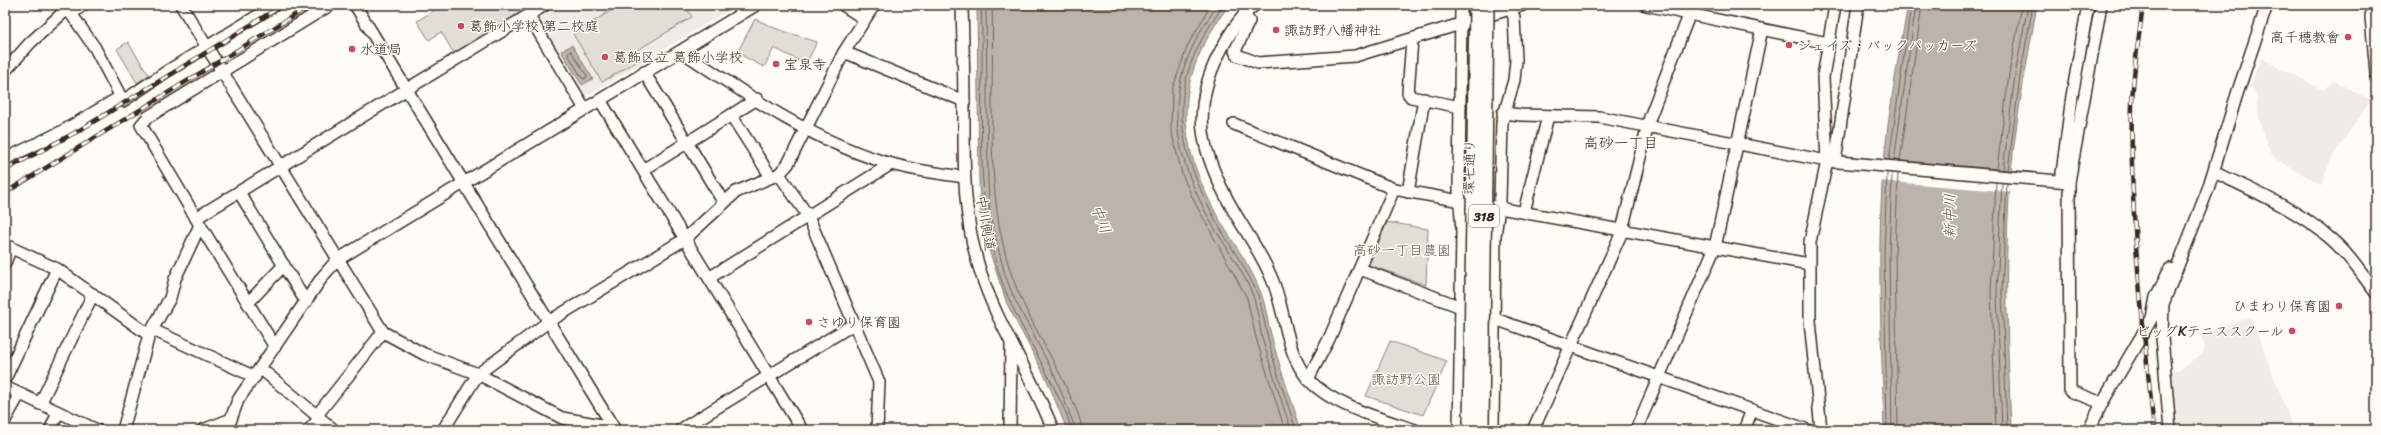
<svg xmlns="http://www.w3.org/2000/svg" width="2381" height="435" viewBox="0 0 2381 435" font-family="Sriracha,'Klee One',sans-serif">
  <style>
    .built { fill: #efece7 }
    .green { fill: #e1ded7; stroke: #8e847a }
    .water { fill: #bbb4ad; stroke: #887d74 }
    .pier { fill: #fdfcf7 }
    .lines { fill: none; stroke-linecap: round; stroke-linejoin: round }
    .shore { stroke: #6e6157; stroke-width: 1 }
    .minor-casing { stroke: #3b2a1e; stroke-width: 14 }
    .minor { stroke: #fdfcf7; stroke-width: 11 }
    .rail-casing { stroke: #3b2a1e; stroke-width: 4.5 }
    .rail { stroke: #fdfcf7; stroke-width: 3; stroke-dasharray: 9; stroke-linecap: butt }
    .major-bridge-casing { stroke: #3b2a1e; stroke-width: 16; stroke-linecap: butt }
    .major-bridge { stroke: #fdfcf7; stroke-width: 13 }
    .poi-dot { fill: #d1495b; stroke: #fdfcf7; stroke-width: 1.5 }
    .labels { text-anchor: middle; stroke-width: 3; stroke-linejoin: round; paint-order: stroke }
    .shield { fill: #fdfcf7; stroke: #75695f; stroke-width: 1 }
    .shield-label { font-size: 13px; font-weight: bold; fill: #3b2a1e }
    .poi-label { font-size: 14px; fill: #3b2a1e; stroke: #fdfcf7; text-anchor: start }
    .street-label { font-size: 14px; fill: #3b2a1e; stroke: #fdfcf7 }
    .park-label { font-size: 14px; fill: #64574c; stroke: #fdfcf7 }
    .neighbourhood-label { font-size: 15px; fill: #3b2a1e; stroke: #fdfcf7 }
    .water-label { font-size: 15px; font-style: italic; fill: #615349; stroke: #fdfcf7 }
  </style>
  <rect width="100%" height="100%" fill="#fdfcf7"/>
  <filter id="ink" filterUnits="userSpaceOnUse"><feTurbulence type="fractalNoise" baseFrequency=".025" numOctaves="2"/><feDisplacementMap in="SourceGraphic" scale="8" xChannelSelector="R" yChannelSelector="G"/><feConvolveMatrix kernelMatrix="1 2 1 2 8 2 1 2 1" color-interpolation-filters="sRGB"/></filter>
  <g filter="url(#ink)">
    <!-- built -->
    <g class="built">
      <polygon points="556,5 737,5 589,95 582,94 536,20 539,15"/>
      <polygon points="2261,58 2323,90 2334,81 2371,100 2329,162 2322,185 2275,159 2266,144 2267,141 2259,119 2256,92 2250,86"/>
      <polygon points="2251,317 2294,430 2176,430 2171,371 2179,370 2203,353 2205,347 2200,334"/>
    </g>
    <!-- green -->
    <g class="green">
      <polygon points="443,5 532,5 455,55 441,32 429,40 417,21"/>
      <polygon points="620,5 685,5 692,17 636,51 641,59 602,82 573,34"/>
      <polygon points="755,19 777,29 817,42 806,64 774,48 764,67 737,53"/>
      <polygon points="128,42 149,75 137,83 117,49"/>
      <polygon points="2084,49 2084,57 2087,57 2068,158"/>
      <polygon points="1387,222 1428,229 1426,285 1369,265"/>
      <polygon points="1390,341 1447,361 1423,415 1366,396"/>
    </g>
    <!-- water -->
    <g class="water">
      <path d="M 977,5 L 1229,5 C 1173,80 1174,138 1219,219 C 1233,243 1251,266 1261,293 C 1266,306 1267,320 1271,334 C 1279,367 1291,398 1301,430 L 1067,430 L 1047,380 L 1007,304 L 988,247 L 981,217 L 979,182 Z"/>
      <path d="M 1908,5 L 2037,5 C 2026,68 2013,133 2009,197 C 2004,275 2008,352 2011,430 L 1884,430 C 1882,348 1877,266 1882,185 C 1886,125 1897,64 1908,5 Z"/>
      <polygon points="572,45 593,79 582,85 561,51"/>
    </g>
    <!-- pier -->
    <polygon class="pier" points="1883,161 2014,172 2012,192 1880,181"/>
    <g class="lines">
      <!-- shore -->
      <g class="shore">
        <path d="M 981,5 C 986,95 971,189 1000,276 C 1014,318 1040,356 1058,396 C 1063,407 1070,419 1071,430"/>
        <polyline points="986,5 988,182 990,216 1005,275 1015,300 1055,376 1076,430"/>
        <path d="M 992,5 C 995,92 983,190 1011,273 C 1025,315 1051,353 1069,393 C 1074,404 1081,418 1082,430"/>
        <polyline points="1211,5 1188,45 1172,90 1171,130 1182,174 1194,201 1247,298 1256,338 1285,430"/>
        <path d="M 1218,5 C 1162,80 1167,143 1211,222 C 1225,247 1243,270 1253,296 C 1258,310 1259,324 1262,337 C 1271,369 1281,399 1291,430"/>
        <path d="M 1224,5 C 1167,81 1172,138 1215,219 C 1228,244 1246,267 1257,293 C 1262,306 1264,321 1267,334 C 1274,367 1286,398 1296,430"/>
        <polygon points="571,51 587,76 585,79 582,78 568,54"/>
        <polyline points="1889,160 1911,5"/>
        <polyline points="1894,160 1916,5"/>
        <polyline points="1900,161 1922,5"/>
        <polyline points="1997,169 2009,74 2022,5"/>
        <polyline points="2003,170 2015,75 2028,5"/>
        <polyline points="2008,170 2020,76 2033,5"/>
        <polyline points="1887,173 1884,256 1887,430"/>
        <polyline points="1892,173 1889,256 1892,430"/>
        <polyline points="1898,174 1895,256 1898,430"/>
        <polyline points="1996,182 1991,291 1996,430"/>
        <polyline points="2002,183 1997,291 2002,430"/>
        <polyline points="2007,183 2002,291 2007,430"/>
      </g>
      <!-- minor casing -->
      <g class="minor-casing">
        <g id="minor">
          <polyline points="65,5 95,48 123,101 166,72 275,5"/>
          <polyline points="181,5 383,332 424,354 478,374 562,418 613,427"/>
          <polyline points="355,5 615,430"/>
          <polyline points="843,5 865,19"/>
          <path d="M 962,5 C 963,41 964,78 964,114 C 964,168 963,215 979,267 C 996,325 1032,374 1053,430"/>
          <path d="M 1255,5 C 1238,18 1227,38 1218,56 C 1190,113 1202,154 1232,208 C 1245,231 1262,254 1272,279 C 1286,311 1285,354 1309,380 C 1333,406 1382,419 1415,430"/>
          <polyline points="1646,5 1828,43"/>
          <polyline points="2373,5 2371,17 2376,73"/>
          <polyline points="71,14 83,5"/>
          <polyline points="1244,14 1249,21 1235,51 1237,55 1258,63 1355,56 1523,5"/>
          <polyline points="529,16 585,109"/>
          <polyline points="1412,40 1408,93 1411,97 1460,107"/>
          <path d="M 681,51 C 743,92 806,137 878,160 C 905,169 936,173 964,177"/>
          <polyline points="844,52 964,101"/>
          <polyline points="5,71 30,43 67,9"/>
          <polyline points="644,72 724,203"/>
          <polyline points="600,100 802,430"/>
          <polyline points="1503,113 1521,115 1599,117 1827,161 2069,182 2101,5"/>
          <polyline points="731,115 771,177"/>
          <polyline points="1234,124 1394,189"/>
          <polyline points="5,159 63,131 120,97"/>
          <polyline points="1835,162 1858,5"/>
          <polyline points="643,170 757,99"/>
          <path d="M 2214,172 C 2252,190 2300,211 2331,239 C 2349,254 2362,275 2376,293"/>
          <polyline points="779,174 808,216 879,382 877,430"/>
          <polyline points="2061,181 2072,96 2088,5"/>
          <polyline points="2069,182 2070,391 2102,403 2089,430"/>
          <polyline points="239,192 306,302"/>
          <polyline points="1408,192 1424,99"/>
          <polyline points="1524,212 1548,116"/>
          <polyline points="196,218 545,5"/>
          <polyline points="5,245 57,269 149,335"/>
          <polyline points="5,263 11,247"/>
          <polyline points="1360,269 1461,307"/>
          <polyline points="709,278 891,164"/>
          <polyline points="248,303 284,265"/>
          <polyline points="1495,319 1808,430"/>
          <polyline points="153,330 255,377"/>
          <polyline points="275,347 200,225 141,125 148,117 330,5"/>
          <polyline points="260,368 334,430"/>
          <polyline points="5,379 57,269"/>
          <polyline points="1308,379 1329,339 1394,189 1809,264"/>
          <polyline points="5,387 97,430"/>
          <polyline points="2102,403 2152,318 2156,297 2170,269"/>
          <polyline points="40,404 93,294"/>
          <polyline points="317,415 383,332"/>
          <polyline points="5,420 19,395"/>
          <polyline points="50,430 58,413"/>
          <polyline points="123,430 149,335 170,298 175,279 200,225"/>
          <polyline points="203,430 229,420"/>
          <polyline points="227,430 238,400 323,276 337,260 756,5"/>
          <polyline points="309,430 320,418"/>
          <polyline points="443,430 478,374 548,322 685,239 736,192 779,174 788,164 844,52 874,5"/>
          <polyline points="680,430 854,324"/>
          <polyline points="1010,430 1011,345"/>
          <polyline points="1459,430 1462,231 1459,191 1461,5"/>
          <polyline points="1493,430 1495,236 1500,200 1502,122 1514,80 1516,60 1514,17 1509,5"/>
          <polyline points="1533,430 1621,234 1650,117 1693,5"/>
          <polyline points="1636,430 1715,247 1762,29"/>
          <polyline points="1744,430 1752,410"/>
          <polyline points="1821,430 1810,321 1810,242 1827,161 1823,77 1835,5"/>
          <polyline points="2170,430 2162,337 2163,304 2208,189 2237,94 2267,5"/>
        </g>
      </g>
      <!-- minor -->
      <use href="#minor" class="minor"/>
      <!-- rail casing -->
      <g class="rail-casing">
        <g id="rail">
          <path d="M 2143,5 C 2139,38 2133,71 2132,104 C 2129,213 2143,322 2154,430"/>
          <polyline points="5,170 80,130 283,5"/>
          <polyline points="5,193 311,5"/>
        </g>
      </g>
      <!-- rail -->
      <use href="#rail" class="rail"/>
      <!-- major-bridge casing -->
      <g class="major-bridge-casing">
        <g id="major-bridge">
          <polyline points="1470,425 1476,5"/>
          <polyline points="1482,426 1487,5"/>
        </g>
      </g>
      <!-- major-bridge -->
      <use href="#major-bridge" class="major-bridge"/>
    </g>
  </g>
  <!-- markers -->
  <g class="poi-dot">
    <circle cx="461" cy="26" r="4"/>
    <circle cx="1276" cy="30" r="4"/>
    <circle cx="2348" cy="37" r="4"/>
    <circle cx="1789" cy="45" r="4"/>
    <circle cx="352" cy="49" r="4"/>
    <circle cx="605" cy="57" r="4"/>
    <circle cx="776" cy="64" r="4"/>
    <circle cx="2339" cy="306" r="4"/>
    <circle cx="809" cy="322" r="4"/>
    <circle cx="2292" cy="331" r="4"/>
  </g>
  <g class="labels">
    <!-- shield labels -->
    <rect class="shield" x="1469" y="205" width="30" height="22" rx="3"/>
    <g class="shield-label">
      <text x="1484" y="221">318</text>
    </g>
    <!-- poi labels -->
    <g class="poi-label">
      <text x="469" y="31">葛飾小学校 第二校庭</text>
      <text x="1284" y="35">諏訪野八幡神社</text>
      <text x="2340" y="42" text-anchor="end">高千穂教會</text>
      <text x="1797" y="50">ジェイズ・バックパッカーズ</text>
      <text x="360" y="54">水道局</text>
      <text x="613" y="62">葛飾区立 葛飾小学校</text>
      <text x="784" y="69">宝泉寺</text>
      <text x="2331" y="311" text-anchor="end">ひまわり保育園</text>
      <text x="817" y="327">さゆり保育園</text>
      <text x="2284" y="336" text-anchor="end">ビッグKテニススクール</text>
    </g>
    <!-- street labels -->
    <g class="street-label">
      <text transform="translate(1469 167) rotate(-89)" y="5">環七通り</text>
      <text transform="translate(986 223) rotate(80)" y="5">中川側道</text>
    </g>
    <!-- park labels -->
    <g class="park-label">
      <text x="1402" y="255">高砂一丁目農園</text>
      <text x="1406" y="384">諏訪野公園</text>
    </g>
    <!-- neighbourhood labels -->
    <g class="neighbourhood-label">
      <text x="1621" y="148">高砂一丁目</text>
    </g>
    <!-- water labels -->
    <g class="water-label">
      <text transform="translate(1950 216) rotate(-90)" y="5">新中川</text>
      <text transform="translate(1101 219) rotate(69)" y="5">中川</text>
    </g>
  </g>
  <!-- margin -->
  <rect width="2381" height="435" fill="none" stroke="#fdfcf7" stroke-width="20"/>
  <rect x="10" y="10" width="2361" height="415" fill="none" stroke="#3b2a1e" stroke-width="1.5" filter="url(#ink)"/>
</svg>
